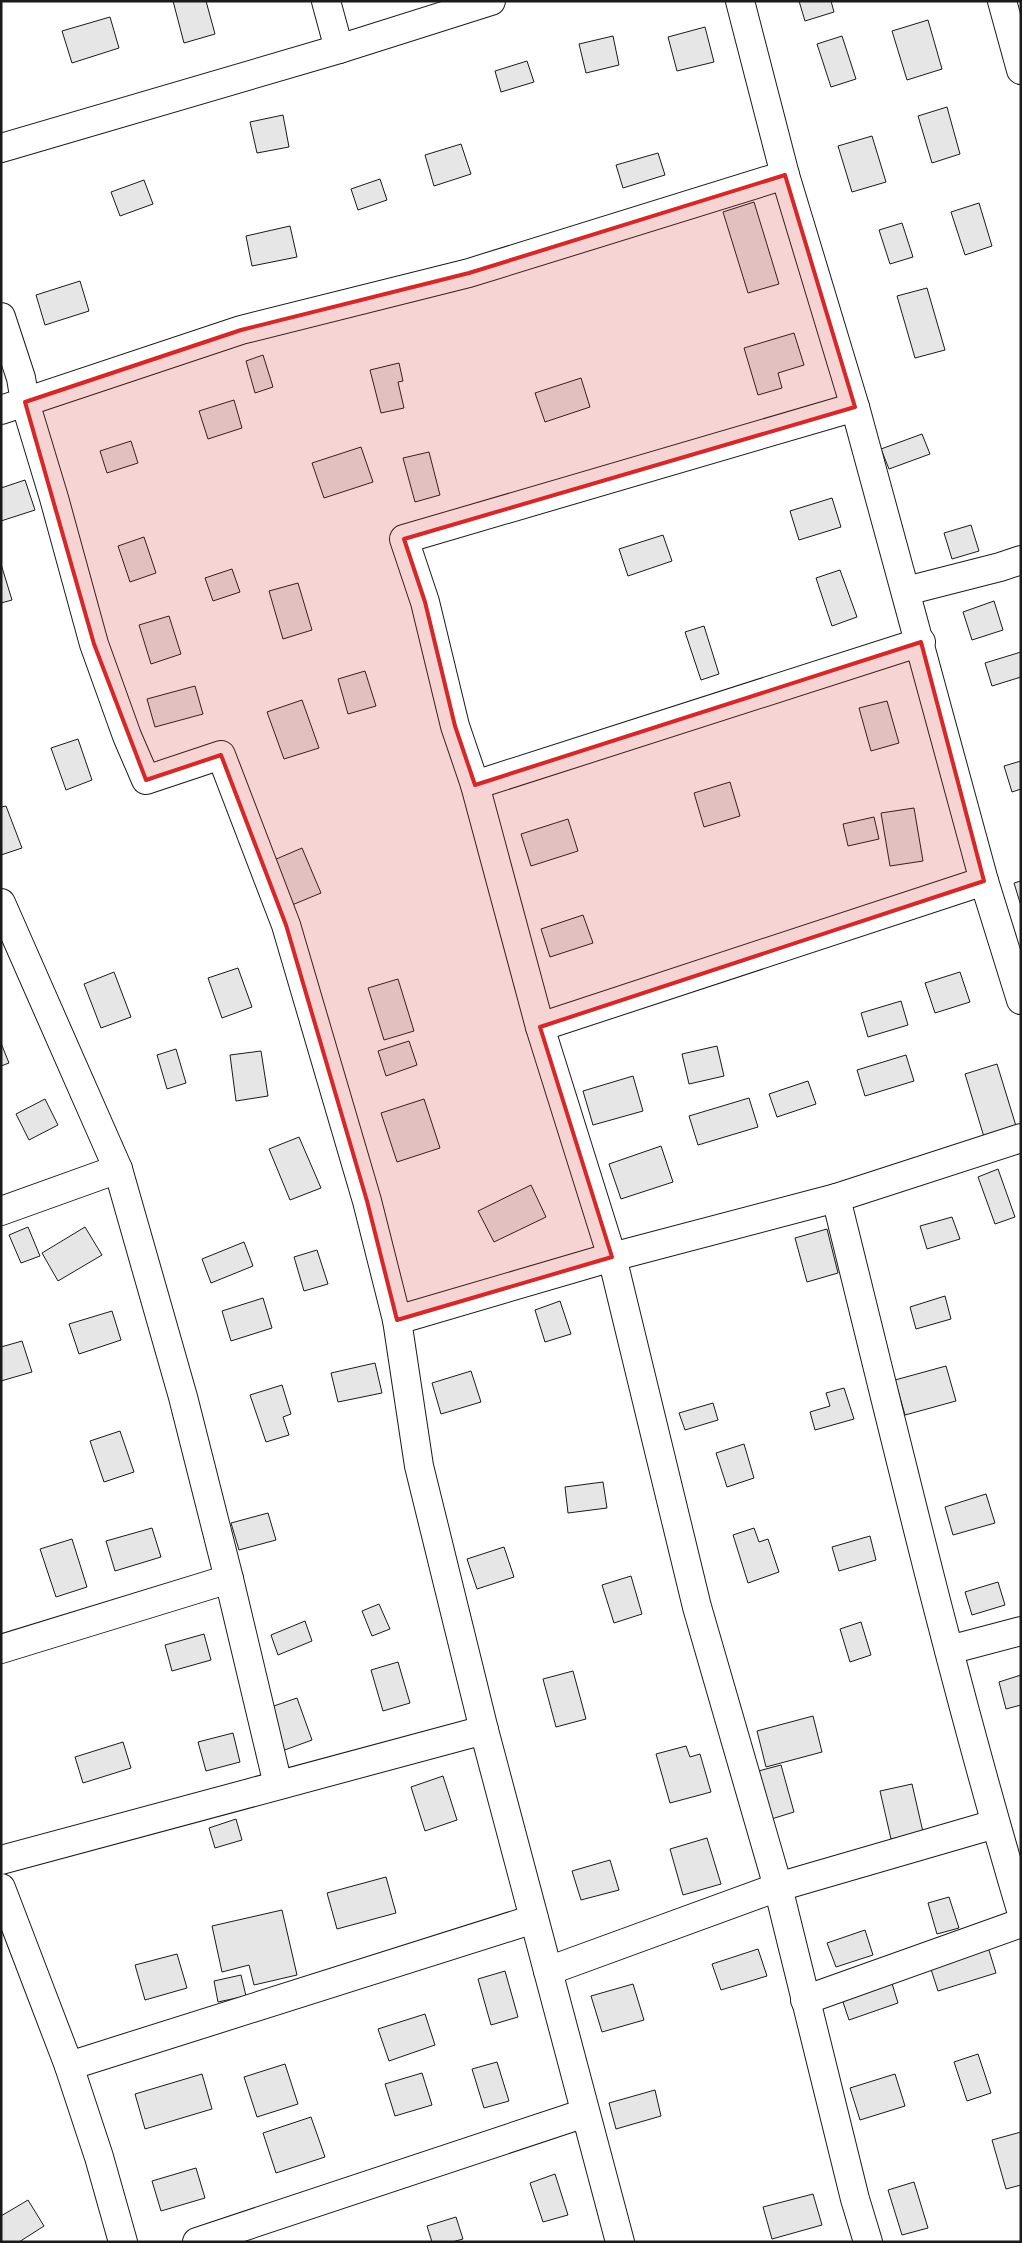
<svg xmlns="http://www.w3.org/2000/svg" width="1022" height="2243" viewBox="0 0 1022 2243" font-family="Cabin,sans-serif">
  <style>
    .building { fill: #e6e6e6; stroke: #1a1a1a }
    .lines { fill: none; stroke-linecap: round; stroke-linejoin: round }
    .minor-casing { stroke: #1a1a1a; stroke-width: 30 }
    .minor { stroke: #fff; stroke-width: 28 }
    .marked { fill: #d62828; fill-opacity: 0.2; stroke: #d62828; stroke-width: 4; stroke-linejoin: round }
  </style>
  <rect width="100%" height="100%" fill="#fff"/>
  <!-- building -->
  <g class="building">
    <polygon points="173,1 206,1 215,34 184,43"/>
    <polygon points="799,1 831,1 834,12 805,21"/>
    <polygon points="110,17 119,48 72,63 62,31"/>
    <polygon points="928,20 942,69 907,80 892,31"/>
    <polygon points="705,27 714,62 677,71 668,37"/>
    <polygon points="613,36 619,65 586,73 579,44"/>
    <polygon points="842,36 856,79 831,87 817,44"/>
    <polygon points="527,61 534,82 501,92 495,71"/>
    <polygon points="947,107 960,154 932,163 918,116"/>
    <polygon points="283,115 289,147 257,153 250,122"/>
    <polygon points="872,136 886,182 852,192 838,146"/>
    <polygon points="461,144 471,174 434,186 425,155"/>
    <polygon points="658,153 665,175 623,188 616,165"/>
    <polygon points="380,179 387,200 358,210 351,189"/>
    <polygon points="144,180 153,204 120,216 111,192"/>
    <polygon points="754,202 779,284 748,293 723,212"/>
    <polygon points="979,203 992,246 965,255 951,212"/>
    <polygon points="902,223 913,257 890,264 879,230"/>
    <polygon points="290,226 297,257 252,266 246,236"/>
    <polygon points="80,281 89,311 45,325 36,295"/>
    <polygon points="927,288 945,350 915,358 897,296"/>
    <polygon points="794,333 804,365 778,373 782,388 758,395 744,348"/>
    <polygon points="263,355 273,387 255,393 246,361"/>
    <polygon points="399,363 403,381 398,382 404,408 381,413 370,370"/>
    <polygon points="581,378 590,407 545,422 535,393"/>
    <polygon points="234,400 242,428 208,439 199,411"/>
    <polygon points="922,434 930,454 889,469 881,449"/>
    <polygon points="131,441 138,463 107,473 100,451"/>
    <polygon points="361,447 373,482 324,498 312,463"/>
    <polygon points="429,452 440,495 415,502 403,458"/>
    <polygon points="25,480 35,510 1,521 1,488"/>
    <polygon points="832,498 841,527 799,540 790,511"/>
    <polygon points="971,525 979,551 952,559 944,533"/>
    <polygon points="663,535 672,561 628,576 619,549"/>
    <polygon points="144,537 156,573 130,582 118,546"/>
    <polygon points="1,564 12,600 1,603"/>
    <polygon points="232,569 240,592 213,601 205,578"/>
    <polygon points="840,570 857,617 832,626 816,578"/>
    <polygon points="298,583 312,630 283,639 269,591"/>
    <polygon points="994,601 1003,630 972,640 963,612"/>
    <polygon points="169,616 181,654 151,664 139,625"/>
    <polygon points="704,626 719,674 701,680 685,632"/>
    <polygon points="1021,652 1021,677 992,686 985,663"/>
    <polygon points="365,671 376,706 348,714 338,679"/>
    <polygon points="195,686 203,714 155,727 147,699"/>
    <polygon points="302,700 319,748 284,759 267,712"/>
    <polygon points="887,701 899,743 871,751 859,708"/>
    <polygon points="78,739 92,780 66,790 51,748"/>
    <polygon points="1021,761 1021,789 1012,792 1004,766"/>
    <polygon points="730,782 740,816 704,827 694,793"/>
    <polygon points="6,806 22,848 1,855 1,807"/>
    <polygon points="914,808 923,861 890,866 881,813"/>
    <polygon points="874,817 879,839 848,846 843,824"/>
    <polygon points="568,819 578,851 531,866 521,834"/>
    <polygon points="302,848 321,893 292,905 274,860"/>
    <polygon points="1021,881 1021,906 1014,883"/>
    <polygon points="583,915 593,943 550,957 541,929"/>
    <polygon points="238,968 252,1007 222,1018 208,978"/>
    <polygon points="114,972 131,1017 101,1028 84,984"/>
    <polygon points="960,972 970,1002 935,1013 925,983"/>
    <polygon points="398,979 414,1031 384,1040 368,988"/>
    <polygon points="901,1001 908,1025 868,1037 861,1013"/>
    <polygon points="409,1041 417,1065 386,1076 378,1051"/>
    <polygon points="1,1043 9,1063 1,1066"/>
    <polygon points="717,1046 724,1076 689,1084 682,1054"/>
    <polygon points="176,1049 186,1083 167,1089 157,1055"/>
    <polygon points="261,1051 268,1096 236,1101 230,1055"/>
    <polygon points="906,1055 914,1081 865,1096 857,1070"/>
    <polygon points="997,1064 1016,1126 984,1137 965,1074"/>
    <polygon points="633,1076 643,1111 593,1125 583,1091"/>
    <polygon points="808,1081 816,1104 777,1117 769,1094"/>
    <polygon points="749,1098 758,1127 698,1145 689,1116"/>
    <polygon points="45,1099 58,1125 29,1140 16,1114"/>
    <polygon points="424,1099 440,1148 397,1162 381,1113"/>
    <polygon points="299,1137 321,1188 290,1200 269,1149"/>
    <polygon points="661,1146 673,1182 621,1199 609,1164"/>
    <polygon points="998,1169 1015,1217 995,1224 978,1177"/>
    <polygon points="531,1185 546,1217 494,1242 478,1211"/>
    <polygon points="952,1217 960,1239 927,1249 920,1226"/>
    <polygon points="28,1227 40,1256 21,1263 9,1235"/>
    <polygon points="85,1227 102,1255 58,1281 42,1253"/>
    <polygon points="827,1229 838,1273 807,1282 795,1238"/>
    <polygon points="244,1242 253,1266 211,1283 202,1259"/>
    <polygon points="317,1250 328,1284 304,1291 294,1257"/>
    <polygon points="945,1296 951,1319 916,1329 910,1307"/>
    <polygon points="263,1298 272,1328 231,1341 222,1311"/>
    <polygon points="560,1301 571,1334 545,1342 535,1310"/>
    <polygon points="112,1311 121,1340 79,1354 69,1324"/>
    <polygon points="22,1341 32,1372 1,1381 1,1347"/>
    <polygon points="375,1363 382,1393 338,1402 331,1373"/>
    <polygon points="946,1366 956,1401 905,1415 895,1380"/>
    <polygon points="471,1371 481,1402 441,1414 432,1383"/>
    <polygon points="282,1385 291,1414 283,1417 289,1435 266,1442 250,1395"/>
    <polygon points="844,1388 854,1419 815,1430 810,1412 830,1406 826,1393"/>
    <polygon points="713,1403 718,1420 685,1430 679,1413"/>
    <polygon points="120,1431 134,1472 104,1482 90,1441"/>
    <polygon points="744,1444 754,1478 727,1487 716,1453"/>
    <polygon points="603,1482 607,1508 568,1513 565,1487"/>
    <polygon points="986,1494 995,1523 953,1535 945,1507"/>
    <polygon points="268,1513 276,1540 239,1550 231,1523"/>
    <polygon points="152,1528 161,1557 115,1571 106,1541"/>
    <polygon points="754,1528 759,1542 768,1539 779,1572 748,1583 733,1535"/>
    <polygon points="870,1536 876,1560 839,1571 832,1547"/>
    <polygon points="72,1539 87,1587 56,1597 40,1549"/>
    <polygon points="504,1547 514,1577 477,1589 467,1559"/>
    <polygon points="631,1576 642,1614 614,1623 602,1585"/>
    <polygon points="998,1582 1005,1605 972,1615 965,1592"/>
    <polygon points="379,1604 390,1629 372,1636 362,1611"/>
    <polygon points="305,1621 312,1641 278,1655 271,1635"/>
    <polygon points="861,1622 871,1655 850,1662 840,1629"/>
    <polygon points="204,1634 211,1660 172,1671 165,1645"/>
    <polygon points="398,1662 410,1703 383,1711 371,1670"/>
    <polygon points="573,1671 586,1719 556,1727 543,1679"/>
    <polygon points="1021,1675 1021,1705 1006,1709 999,1682"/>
    <polygon points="297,1698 312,1740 282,1751 268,1708"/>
    <polygon points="813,1716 822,1752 766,1767 757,1731"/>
    <polygon points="233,1733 240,1762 206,1771 198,1742"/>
    <polygon points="123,1742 131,1768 83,1783 75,1757"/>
    <polygon points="686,1746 690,1757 700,1754 711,1792 670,1803 656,1754"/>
    <polygon points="781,1765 794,1812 765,1821 751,1773"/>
    <polygon points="443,1776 457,1820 425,1831 411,1787"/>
    <polygon points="912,1784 923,1832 891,1839 880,1791"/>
    <polygon points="236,1819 242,1840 215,1848 209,1828"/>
    <polygon points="707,1838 721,1884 683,1895 670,1849"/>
    <polygon points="610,1860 619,1890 581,1900 572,1871"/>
    <polygon points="386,1877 396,1913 337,1929 327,1893"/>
    <polygon points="949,1897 959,1928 937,1934 928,1903"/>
    <polygon points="282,1910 297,1975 254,1985 249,1965 222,1972 212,1926"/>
    <polygon points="865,1930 873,1955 836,1967 827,1943"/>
    <polygon points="987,1944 996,1973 938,1991 929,1963"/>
    <polygon points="758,1949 767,1976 721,1990 712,1964"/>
    <polygon points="177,1954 187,1988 145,2000 135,1965"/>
    <polygon points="505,1971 518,2017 491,2025 478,1979"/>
    <polygon points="241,1975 246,1996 218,2002 214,1981"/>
    <polygon points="890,1977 898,2003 849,2020 840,1993"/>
    <polygon points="633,1984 644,2020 602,2032 591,1996"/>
    <polygon points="425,2014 435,2045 389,2061 378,2029"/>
    <polygon points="978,2054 991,2093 967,2101 954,2062"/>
    <polygon points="497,2062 509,2101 484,2108 472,2069"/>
    <polygon points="285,2064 298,2104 257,2117 244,2077"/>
    <polygon points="422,2073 432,2105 395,2116 385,2084"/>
    <polygon points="202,2074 212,2109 145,2129 135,2094"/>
    <polygon points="895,2074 905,2106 860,2120 850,2088"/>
    <polygon points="655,2090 661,2116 616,2129 609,2103"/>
    <polygon points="311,2117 325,2157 276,2173 263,2133"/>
    <polygon points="1021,2132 1021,2185 1006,2189 992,2140"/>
    <polygon points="196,2168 205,2198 161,2211 152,2181"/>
    <polygon points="555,2174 568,2215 543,2222 530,2183"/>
    <polygon points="914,2182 928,2228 902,2235 888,2190"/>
    <polygon points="813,2194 822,2225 772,2239 763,2207"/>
    <polygon points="28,2200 44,2226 19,2242 1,2242 1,2216"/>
    <polygon points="456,2217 463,2239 452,2242 432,2242 427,2226"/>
  </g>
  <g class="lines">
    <!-- minor casing -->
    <g class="minor-casing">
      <g id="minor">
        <polyline points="326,1 339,49"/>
        <polyline points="740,1 785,175 855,407 984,881 1021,1000"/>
        <polyline points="1002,1 1021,70"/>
        <polyline points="1,148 339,49 491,1"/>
        <polyline points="1,317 21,378 25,402 54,498 94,644 127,736 146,780 221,755 286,925 367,1201 397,1320 419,1466 484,1730 620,2242"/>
        <polyline points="855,407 404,539 425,602 455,726 475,785 540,1027 612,1257 697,1607 778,1887 855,2199 868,2242"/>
        <polyline points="1,410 241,330 469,273 785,175"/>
        <polyline points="906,591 1000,567 1021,560"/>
        <polyline points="475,785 921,642"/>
        <polyline points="1,903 118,1169 183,1397 229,1579 278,1785"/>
        <polyline points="540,1027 984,881"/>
        <path d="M 836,1198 C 895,1436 951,1675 1021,1910"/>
        <polyline points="1,1211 118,1169"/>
        <polyline points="397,1320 612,1257 836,1198 1021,1138"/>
        <polyline points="1,1649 229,1579"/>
        <polyline points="949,1650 1021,1631"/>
        <polyline points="1,1860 484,1730"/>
        <polyline points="1,1888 69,2066 99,2157 123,2242"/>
        <polyline points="548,1971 778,1887 995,1824"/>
        <polyline points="805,2000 1021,1923"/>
        <polyline points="69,2066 534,1919"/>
        <polyline points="197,2242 585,2113"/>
      </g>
    </g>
    <!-- minor -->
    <use href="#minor" class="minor"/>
  </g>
  <!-- marked area -->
  <path class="marked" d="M 785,175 L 855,407 L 404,539 L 425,602 L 455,726 L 475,785 L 921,642 L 984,881 L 540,1027 L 612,1257 L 397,1320 L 367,1201 L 286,925 L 221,755 L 146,780 L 94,644 L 25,402 L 241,330 L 469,273 Z"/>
  <!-- border -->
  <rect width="1022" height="2243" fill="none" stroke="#1a1a1a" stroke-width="5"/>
</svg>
